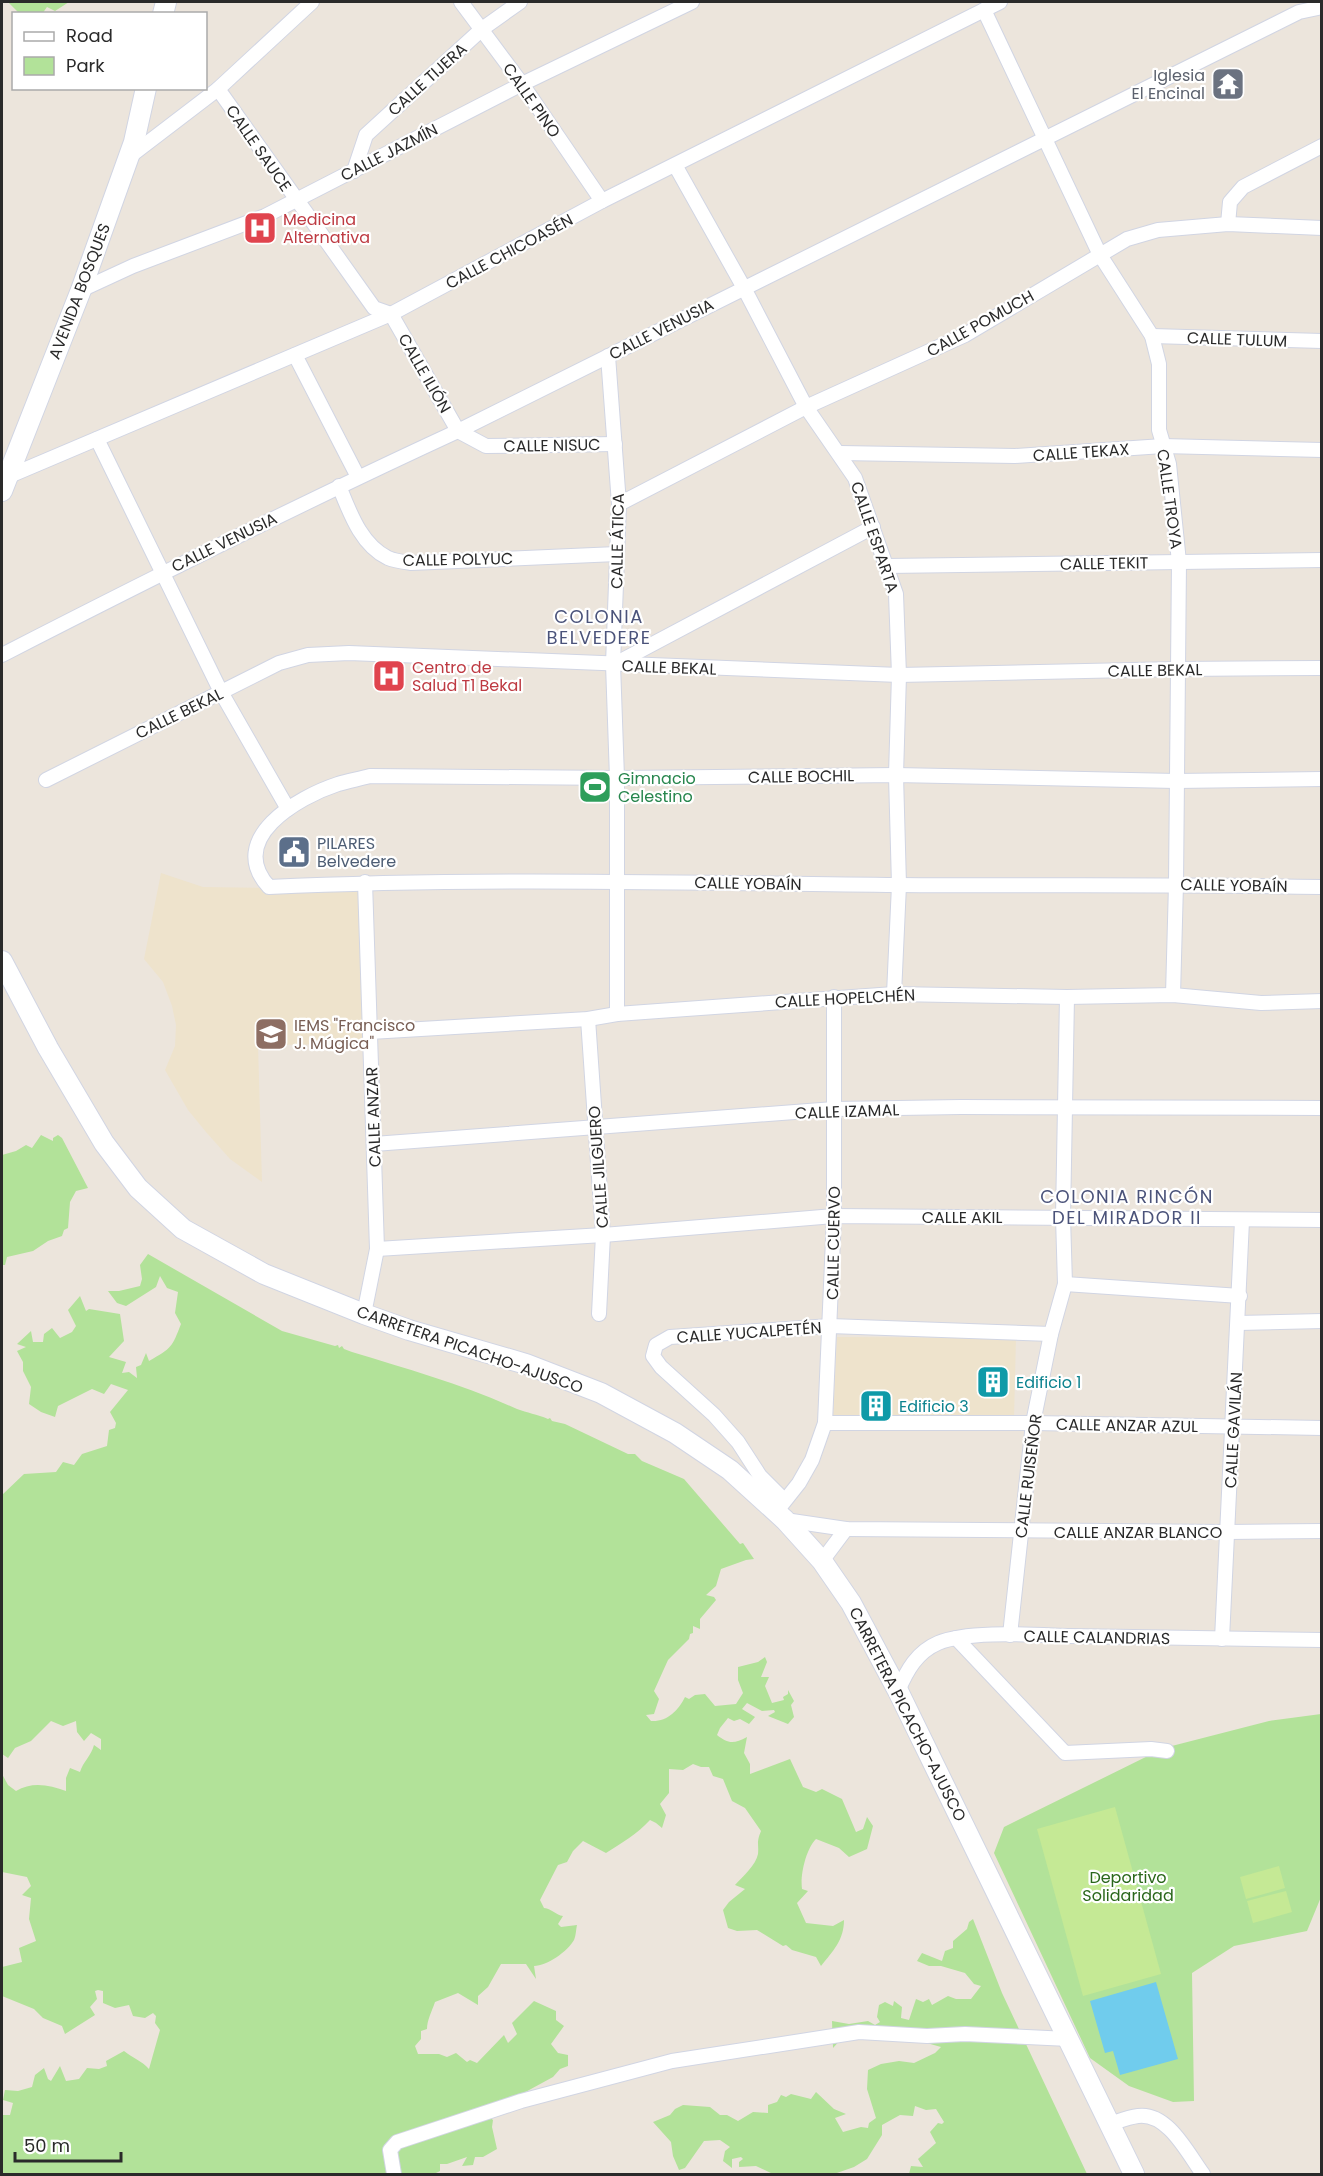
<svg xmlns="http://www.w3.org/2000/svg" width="1323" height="2176" viewBox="0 0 1323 2176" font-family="Poppins,sans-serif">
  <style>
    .education { fill: #eee3cc }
    .green { fill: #b2e299 }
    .pitch { fill: #c5e995 }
    .water { fill: #70cced }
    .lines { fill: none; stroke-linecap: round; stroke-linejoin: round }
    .street-casing { stroke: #d1d5e3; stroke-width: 16 }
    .secondary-casing { stroke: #d1d5e3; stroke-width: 22 }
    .street { stroke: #fff; stroke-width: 14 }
    .secondary { stroke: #fff; stroke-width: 20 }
    .labels { text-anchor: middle; stroke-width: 4.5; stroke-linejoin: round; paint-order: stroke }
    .worship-label { font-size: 16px; fill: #5b616d; stroke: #fff; text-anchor: end }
    .street-label { font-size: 16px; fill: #2a2a2a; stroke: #fff }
    .health-label { font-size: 16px; fill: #be3a42; stroke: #fff; text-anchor: start }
    .leisure-label { font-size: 16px; fill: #27864d; stroke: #fff; text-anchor: start }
    .service-label { font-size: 16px; fill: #4e5e75; stroke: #fff; text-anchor: start }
    .education-label { font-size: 16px; fill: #785e54; stroke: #fff; text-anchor: start }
    .culture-label { font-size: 16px; fill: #0d838f; stroke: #fff; text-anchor: start }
    .park-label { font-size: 16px; fill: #2a671b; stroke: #fff }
    .neighbourhood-label { font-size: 18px; letter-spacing: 1.5px; fill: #4b537a; stroke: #fff }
  </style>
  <rect width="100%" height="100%" fill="#ece5dc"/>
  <!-- education -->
  <g class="education">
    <polygon points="161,873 203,887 269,888 364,884 367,1044 258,1045 262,1182 230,1159 206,1132 188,1110 165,1070 175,1046 176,1025 172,1006 163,982 144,959"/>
    <polygon points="837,1337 1016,1338 1014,1419 833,1421"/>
  </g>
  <!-- green -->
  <g class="green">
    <polygon points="8,2 69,2 55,11 47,7 42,14 19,13"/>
    <polygon points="41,1135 53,1141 53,1138 58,1135 62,1138 88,1188 76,1191 70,1202 68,1228 64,1230 62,1236 48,1241 33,1251 7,1257 5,1265 2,1265 2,1155 16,1151 26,1145 32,1148"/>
    <path d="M 148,1254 L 282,1331 L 335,1346 L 338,1345 L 339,1348 L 342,1346 L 344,1349 L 352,1352 C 408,1369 464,1385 517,1409 C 527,1413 537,1414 548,1419 L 550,1418 L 552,1421 L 565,1424 L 628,1454 L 635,1454 L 642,1461 L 684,1479 L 740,1544 L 743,1543 L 754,1559 L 746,1560 L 721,1569 L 716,1586 L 706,1595 L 714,1597 L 716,1600 L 700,1619 L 700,1629 L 693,1626 L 693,1633 L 690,1634 L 689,1639 L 668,1660 L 654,1691 L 659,1699 L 654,1714 L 646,1715 L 651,1721 C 667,1722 678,1711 685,1697 L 689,1699 L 695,1695 L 705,1694 L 715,1706 L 736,1704 L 743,1693 L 738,1680 L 738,1667 L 758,1662 L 765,1657 L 767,1662 L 761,1677 L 769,1677 L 765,1686 L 772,1703 L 784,1700 L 783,1697 L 788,1694 L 788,1690 L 794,1701 L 791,1705 L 794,1717 L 788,1724 L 768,1716 L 775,1712 L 774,1710 L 762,1711 L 747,1703 L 742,1709 L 755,1717 L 749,1724 L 740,1719 L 734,1721 L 728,1718 L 720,1728 L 717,1735 C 728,1744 734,1744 747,1737 L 744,1753 L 750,1764 L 750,1774 L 790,1759 L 803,1787 L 816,1792 L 822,1789 L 842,1799 L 856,1832 L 863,1829 L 867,1817 L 873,1826 L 867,1849 L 849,1857 L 839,1848 L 816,1839 C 806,1849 800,1875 802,1889 L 808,1891 L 797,1903 L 806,1923 L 833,1926 L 844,1920 C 844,1940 833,1951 821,1966 L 816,1957 L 792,1950 L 786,1945 L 783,1946 L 757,1930 L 737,1931 L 728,1928 L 723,1910 L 729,1902 L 745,1889 L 735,1885 C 743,1876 756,1865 758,1854 C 759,1844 756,1843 761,1831 L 745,1808 L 732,1801 L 723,1779 L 713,1776 L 709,1767 L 701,1767 L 693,1764 L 683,1770 L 669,1769 L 669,1793 L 660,1804 L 666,1815 L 662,1828 L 656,1823 L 650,1820 C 637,1834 622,1843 606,1853 L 583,1841 L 573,1851 L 567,1862 L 558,1865 L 540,1900 L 544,1908 C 552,1909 556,1915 563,1916 L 558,1924 L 561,1927 L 577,1925 C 576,1929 576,1936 574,1940 C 568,1951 547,1966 534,1966 L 536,1979 L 526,1964 L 501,1964 L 488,1987 L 478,1996 L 478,2005 L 458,1993 L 435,2002 C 432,2011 427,2020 427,2029 L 421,2031 L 421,2039 L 415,2046 L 418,2054 L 439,2054 L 447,2057 L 456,2053 L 467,2062 L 470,2060 L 477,2063 L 504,2035 L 508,2043 L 517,2034 L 512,2023 L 534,2001 L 556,2011 L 556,2020 L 564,2026 L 551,2044 L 558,2053 L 568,2055 L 568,2066 L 560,2069 L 553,2077 L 485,2114 L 493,2120 L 492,2127 L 497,2149 L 483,2157 L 475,2157 L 473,2165 L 462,2166 L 467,2157 L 447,2164 L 440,2164 L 440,2171 L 434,2174 L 2,2174 L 2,2115 L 10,2115 L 13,2103 L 3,2100 L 5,2090 L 18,2091 L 32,2087 L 35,2075 L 44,2068 L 48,2079 L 51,2081 L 60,2066 L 66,2081 L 79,2079 L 87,2068 L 99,2069 L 107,2066 L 106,2061 L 124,2051 C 133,2058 142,2061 149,2069 L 160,2030 L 155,2023 L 156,2016 L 153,2013 L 145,2018 L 133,2016 L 129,2005 L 115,2008 L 103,2003 L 103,1991 L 98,1990 L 95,1991 L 97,1999 L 90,2007 L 95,2015 L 65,2034 L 62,2026 L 43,2018 L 34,2009 L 2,1996 L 2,1967 L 22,1962 L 19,1948 L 36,1941 L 29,1919 L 31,1898 L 22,1895 L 31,1886 L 27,1877 L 2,1872 L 2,1774 L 8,1785 L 16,1791 C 32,1781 50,1785 66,1791 L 66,1778 L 70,1768 L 80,1772 C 83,1762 91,1756 94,1745 L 101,1750 L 101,1739 L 91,1733 L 84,1741 L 77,1732 L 76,1721 L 63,1726 L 51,1721 L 31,1741 L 15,1748 L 8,1758 L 2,1754 L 2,1495 L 24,1474 L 56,1472 L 63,1462 L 74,1465 L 82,1454 L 107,1446 L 109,1430 L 115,1428 L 116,1423 L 110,1412 L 128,1390 L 111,1384 L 104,1394 L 92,1389 L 58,1406 L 55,1417 L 41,1412 L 29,1404 L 31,1387 L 23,1371 L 23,1362 L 17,1351 L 26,1347 L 17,1344 L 31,1331 L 33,1342 L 43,1342 L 44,1334 L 52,1328 L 60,1338 L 72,1332 L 76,1326 L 68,1310 L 80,1296 L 86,1311 L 89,1309 L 120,1314 L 124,1341 L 109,1357 L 126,1362 L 122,1373 L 129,1372 L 137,1378 L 136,1367 L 141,1365 L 146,1353 L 149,1361 C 172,1348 172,1347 181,1324 L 175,1313 L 178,1292 L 167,1288 L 160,1276 L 156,1287 L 126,1306 L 117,1303 L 108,1291 L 119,1291 L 140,1286 L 142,1279 L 140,1265 Z"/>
    <polygon points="1321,1714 1321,1897 1307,1931 1234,1946 1192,1973 1194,2101 1173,2102 1129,2086 1090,2058 994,1853 1004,1827 1164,1748 1269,1721"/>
    <polygon points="973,1919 1002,1993 1087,2174 909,2174 911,2166 923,2167 918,2159 936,2143 930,2132 938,2123 942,2124 944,2122 936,2109 926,2110 915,2106 913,2116 900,2115 882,2125 882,2135 867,2159 854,2167 834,2174 773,2174 756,2166 739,2167 739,2162 743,2159 741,2157 732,2159 732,2168 723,2161 725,2151 730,2147 720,2140 704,2141 685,2168 679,2170 673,2156 671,2142 653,2122 670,2115 675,2109 683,2105 710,2107 720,2115 727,2115 738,2121 753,2112 768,2113 768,2105 777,2102 781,2095 786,2097 791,2094 811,2099 816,2092 834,2109 846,2114 835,2118 843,2132 861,2127 868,2128 869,2123 876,2118 867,2089 868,2070 881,2064 899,2061 914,2063 935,2053 941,2047 909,2038 844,2036 833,2048 832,2021 849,2024 868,2021 875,2025 880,2022 877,2017 879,2005 885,2002 893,2006 894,2001 902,2007 901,2018 909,2020 916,1999 923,2002 929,1999 932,2005 948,1996 956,1999 971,1999 981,1986 974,1984 965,1973 941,1966 929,1966 917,1961 922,1953 942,1961 945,1951 953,1948 953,1941 967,1929 969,1922"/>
  </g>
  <!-- pitch -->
  <g class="pitch">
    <polygon points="1115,1807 1161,1974 1083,1996 1037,1829"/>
    <polygon points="1279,1866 1285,1888 1246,1899 1240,1877"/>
    <polygon points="1286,1891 1292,1912 1253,1923 1247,1901"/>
  </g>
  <!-- water -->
  <polygon class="water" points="1156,1982 1178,2059 1120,2075 1113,2051 1105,2053 1090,2001"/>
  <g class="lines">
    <!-- street casing -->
    <g class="street-casing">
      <g id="street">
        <polyline points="461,2 522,84 602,201"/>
        <polyline points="984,10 1100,255 1152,336 1159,364 1159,430 1169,464 1179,562 1176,884 1173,995"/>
        <polyline points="218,89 374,308 391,314 458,431 486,446 615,444"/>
        <polyline points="129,157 218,89 312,2"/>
        <polyline points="675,165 744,288 806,407 855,478 896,594 899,675 896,775 899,885 894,994"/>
        <polyline points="354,171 366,135 482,29 520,2"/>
        <polyline points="1228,224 1230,202 1243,187 1322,146"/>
        <polyline points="81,290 133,266 265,216 522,84 692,2"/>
        <polyline points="1152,336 1322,341"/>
        <polyline points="295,355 358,477"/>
        <polyline points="608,356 619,504 613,664 617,778 617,1014"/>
        <polyline points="97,439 221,692 288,809"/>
        <polyline points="840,453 1015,456 1163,446 1322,450"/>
        <polyline points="7,477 391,314 602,201 1000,2"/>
        <path d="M 339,486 C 350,513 361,545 388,558 C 395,561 404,562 411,563 L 617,554"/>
        <polyline points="619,504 806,407 965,335 1127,239 1158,230 1228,224 1322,228"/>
        <polyline points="887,566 1322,560"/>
        <path d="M 2,655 C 152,578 304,502 458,431 L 1299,12 L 1322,7"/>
        <polyline points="615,664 873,527"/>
        <path d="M 1322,779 L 1176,781 L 896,775 L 617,778 L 370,776 C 359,779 348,781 338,784 C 298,797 225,839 269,887 C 479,877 689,883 898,885 C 1039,886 1180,884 1322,887"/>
        <polyline points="46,780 279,663 308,655 349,653 899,675 1178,669 1322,668"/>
        <polyline points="588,1019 603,1235 599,1314"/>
        <polyline points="370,1032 588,1019 617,1014 894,994 1067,997 1173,995 1261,1003 1322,1001"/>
        <polyline points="374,1144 834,1109 961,1107 1322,1108"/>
        <polyline points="377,1249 603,1235 834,1216 1322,1220"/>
        <polyline points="1065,1284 1240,1296"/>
        <polyline points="364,1314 377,1249 365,882"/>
        <polyline points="1238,1323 1322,1321"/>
        <polyline points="825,1423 1033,1423 1322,1428"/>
        <polyline points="784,1500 760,1476 738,1442 714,1415 661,1367 653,1356 656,1345 670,1337 830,1326 1051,1334"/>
        <polyline points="780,1507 799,1483 812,1460 825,1423 834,1216 834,997"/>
        <polyline points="785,1520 846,1529 1228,1532 1322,1531"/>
        <polyline points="822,1561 846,1529"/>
        <polyline points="1010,1635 1033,1423 1051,1334 1065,1284 1063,1217 1067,997"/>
        <polyline points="956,1638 1065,1753 1151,1749 1167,1751"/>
        <polyline points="1222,1639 1242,1221"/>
        <path d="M 898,1691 C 907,1670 917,1652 938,1643 C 968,1630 1036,1635 1070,1636 C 1154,1637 1238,1639 1322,1640"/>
        <path d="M 1110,2124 C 1119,2121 1129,2117 1138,2116 C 1168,2112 1188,2154 1203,2174"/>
        <polyline points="394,2174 390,2150 397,2142 521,2101 672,2061 859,2032 927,2036 965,2034 1069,2039"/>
      </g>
    </g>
    <!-- secondary casing -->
    <g class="secondary-casing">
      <g id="secondary">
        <polyline points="163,14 166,2"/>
        <polyline points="2,491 81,290 134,142 146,88"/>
        <polyline points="2,961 48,1048 104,1143 138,1188 183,1229 264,1274 364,1314 409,1330 526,1364 601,1393 675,1433 730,1470 785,1520 822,1561 851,1603 898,1691 1134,2174"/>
      </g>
    </g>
    <!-- street -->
    <use href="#street" class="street"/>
    <!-- secondary -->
    <use href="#secondary" class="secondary"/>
  </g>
  <!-- icons -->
  <defs>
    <g id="temple-square" transform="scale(1.725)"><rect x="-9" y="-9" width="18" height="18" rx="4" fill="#6b7280" stroke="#fff"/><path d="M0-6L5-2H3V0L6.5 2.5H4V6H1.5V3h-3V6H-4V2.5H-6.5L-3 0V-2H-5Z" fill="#fff"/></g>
    <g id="hospital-square" transform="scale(1.725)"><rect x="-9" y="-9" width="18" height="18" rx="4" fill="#e0444e" stroke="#fff"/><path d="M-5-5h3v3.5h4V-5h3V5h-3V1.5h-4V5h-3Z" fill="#fff"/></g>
    <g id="stadium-square" transform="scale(1.725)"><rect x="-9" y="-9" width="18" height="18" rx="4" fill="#2e9e5b" stroke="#fff"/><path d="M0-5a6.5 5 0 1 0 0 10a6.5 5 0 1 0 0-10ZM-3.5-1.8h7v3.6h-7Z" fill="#fff"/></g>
    <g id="civic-square" transform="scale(1.725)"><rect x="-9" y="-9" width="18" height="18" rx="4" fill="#5c6f8a" stroke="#fff"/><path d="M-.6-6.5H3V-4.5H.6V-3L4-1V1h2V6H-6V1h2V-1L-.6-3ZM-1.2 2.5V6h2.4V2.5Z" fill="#fff"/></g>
    <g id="school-square" transform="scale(1.725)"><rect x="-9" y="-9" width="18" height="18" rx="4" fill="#8d6e63" stroke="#fff"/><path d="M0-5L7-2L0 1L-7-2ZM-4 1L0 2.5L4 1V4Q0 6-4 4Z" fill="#fff"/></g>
    <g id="building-square" transform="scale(1.725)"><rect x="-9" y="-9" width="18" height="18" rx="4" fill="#0f9aa8" stroke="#fff"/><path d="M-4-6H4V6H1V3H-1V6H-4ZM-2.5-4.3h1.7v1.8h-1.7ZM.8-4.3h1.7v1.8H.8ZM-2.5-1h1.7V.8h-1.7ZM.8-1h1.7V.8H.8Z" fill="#fff"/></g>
  </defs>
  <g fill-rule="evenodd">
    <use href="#temple-square" x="1228" y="84"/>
    <use href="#hospital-square" x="260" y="228"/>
    <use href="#hospital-square" x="389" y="676"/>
    <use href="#stadium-square" x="595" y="787"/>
    <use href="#civic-square" x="294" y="852"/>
    <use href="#school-square" x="271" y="1034"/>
    <use href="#building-square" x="993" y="1382"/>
    <use href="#building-square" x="876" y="1406"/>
  </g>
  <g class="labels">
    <!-- worship labels -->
    <g class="worship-label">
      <text x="1205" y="81">Iglesia<tspan x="1205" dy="18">El Encinal</tspan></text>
    </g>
    <!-- street labels -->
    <g class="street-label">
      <text transform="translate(427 79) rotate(-42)" y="6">CALLE TIJERA</text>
      <text transform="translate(532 100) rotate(55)" y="6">CALLE PINO</text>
      <text transform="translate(259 148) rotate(55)" y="6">CALLE SAUCE</text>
      <text transform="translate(389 152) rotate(-27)" y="6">CALLE JAZMÍN</text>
      <text transform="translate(509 251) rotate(-28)" y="6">CALLE CHICOASÉN</text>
      <text transform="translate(79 291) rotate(-69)" y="6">AVENIDA BOSQUES</text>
      <text transform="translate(980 323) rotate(-29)" y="6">CALLE POMUCH</text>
      <text transform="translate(661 329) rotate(-27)" y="6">CALLE VENUSIA</text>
      <text transform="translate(1237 339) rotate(2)" y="6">CALLE TULUM</text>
      <text transform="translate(425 373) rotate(60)" y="6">CALLE ILIÓN</text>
      <text transform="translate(552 445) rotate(-1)" y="6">CALLE NISUC</text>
      <text transform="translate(1081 452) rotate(-4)" y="6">CALLE TEKAX</text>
      <text transform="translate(1170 499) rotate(82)" y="6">CALLE TROYA</text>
      <text transform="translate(875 537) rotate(71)" y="6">CALLE ESPARTA</text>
      <text transform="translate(617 541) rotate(-89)" y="6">CALLE ÁTICA</text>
      <text transform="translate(224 542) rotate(-26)" y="6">CALLE VENUSIA</text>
      <text transform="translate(458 559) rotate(-1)" y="6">CALLE POLYUC</text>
      <text transform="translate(1104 563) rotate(-1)" y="6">CALLE TEKIT</text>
      <text transform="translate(669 667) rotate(2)" y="6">CALLE BEKAL</text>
      <text transform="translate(1155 670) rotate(-1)" y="6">CALLE BEKAL</text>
      <text transform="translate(179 713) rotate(-26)" y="6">CALLE BEKAL</text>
      <text transform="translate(801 776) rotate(-1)" y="6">CALLE BOCHIL</text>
      <text transform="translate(748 883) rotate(1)" y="6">CALLE YOBAÍN</text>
      <text transform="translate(1234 885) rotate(1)" y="6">CALLE YOBAÍN</text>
      <text transform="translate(845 998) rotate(-3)" y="6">CALLE HOPELCHÉN</text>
      <text transform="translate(847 1111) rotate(-2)" y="6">CALLE IZAMAL</text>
      <text transform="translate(373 1117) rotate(-92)" y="6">CALLE ANZAR</text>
      <text transform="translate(598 1167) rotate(-94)" y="6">CALLE JILGUERO</text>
      <text x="962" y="1223">CALLE AKIL</text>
      <text transform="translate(833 1243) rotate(-89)" y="6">CALLE CUERVO</text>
      <text transform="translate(749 1332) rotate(-4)" y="6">CALLE YUCALPETÉN</text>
      <text transform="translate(470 1349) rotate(19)" y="6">CARRETERA PICACHO-AJUSCO</text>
      <text transform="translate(1127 1425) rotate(1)" y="6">CALLE ANZAR AZUL</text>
      <text transform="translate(1233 1430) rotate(-87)" y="6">CALLE GAVILÁN</text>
      <text transform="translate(1028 1476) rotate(-83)" y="6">CALLE RUISEÑOR</text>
      <text x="1138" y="1538">CALLE ANZAR BLANCO</text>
      <text transform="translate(1097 1637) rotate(1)" y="6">CALLE CALANDRIAS</text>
      <text transform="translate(908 1714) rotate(63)" y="6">CARRETERA PICACHO-AJUSCO</text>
    </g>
    <!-- health labels -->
    <g class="health-label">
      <text x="283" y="225">Medicina<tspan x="283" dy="18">Alternativa</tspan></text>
      <text x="412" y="673">Centro de<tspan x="412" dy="18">Salud T1 Bekal</tspan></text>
    </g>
    <!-- leisure labels -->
    <g class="leisure-label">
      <text x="618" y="784">Gimnacio<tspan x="618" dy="18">Celestino</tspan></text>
    </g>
    <!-- service labels -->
    <g class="service-label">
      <text x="317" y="849">PILARES<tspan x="317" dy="18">Belvedere</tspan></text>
    </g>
    <!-- education labels -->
    <g class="education-label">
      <text x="294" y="1031">IEMS "Francisco<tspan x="294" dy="18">J. Múgica"</tspan></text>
    </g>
    <!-- culture labels -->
    <g class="culture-label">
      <text x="1016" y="1388">Edificio 1</text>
      <text x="899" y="1412">Edificio 3</text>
    </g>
    <!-- park labels -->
    <g class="park-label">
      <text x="1128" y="1883">Deportivo<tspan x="1128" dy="18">Solidaridad</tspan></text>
    </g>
    <!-- neighbourhood labels -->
    <g class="neighbourhood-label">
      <text x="599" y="623">COLONIA<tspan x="599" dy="21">BELVEDERE</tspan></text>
      <text x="1127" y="1203">COLONIA RINCÓN<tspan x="1127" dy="21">DEL MIRADOR II</tspan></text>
    </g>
  </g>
  <!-- border -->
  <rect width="1323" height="2176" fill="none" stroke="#2a2a2a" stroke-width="6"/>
  <!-- legend -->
  <rect x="12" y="12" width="195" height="78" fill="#ffffff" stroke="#aaaaaa" stroke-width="1.5"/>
  <rect x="24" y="32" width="30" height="9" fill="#ffffff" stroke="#aaaaaa" stroke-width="1.5"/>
  <text x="66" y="42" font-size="18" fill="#2a2a2a">Road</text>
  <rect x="24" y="57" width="30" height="18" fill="#b2e299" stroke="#aaaaaa" stroke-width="1.5"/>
  <text x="66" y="72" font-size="18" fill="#2a2a2a">Park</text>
  <!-- scale -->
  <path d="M15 2152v9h106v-9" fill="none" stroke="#2a2a2a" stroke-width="3"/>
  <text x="24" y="2152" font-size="18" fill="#2a2a2a" stroke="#ffffff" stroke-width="4.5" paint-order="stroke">50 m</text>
</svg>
